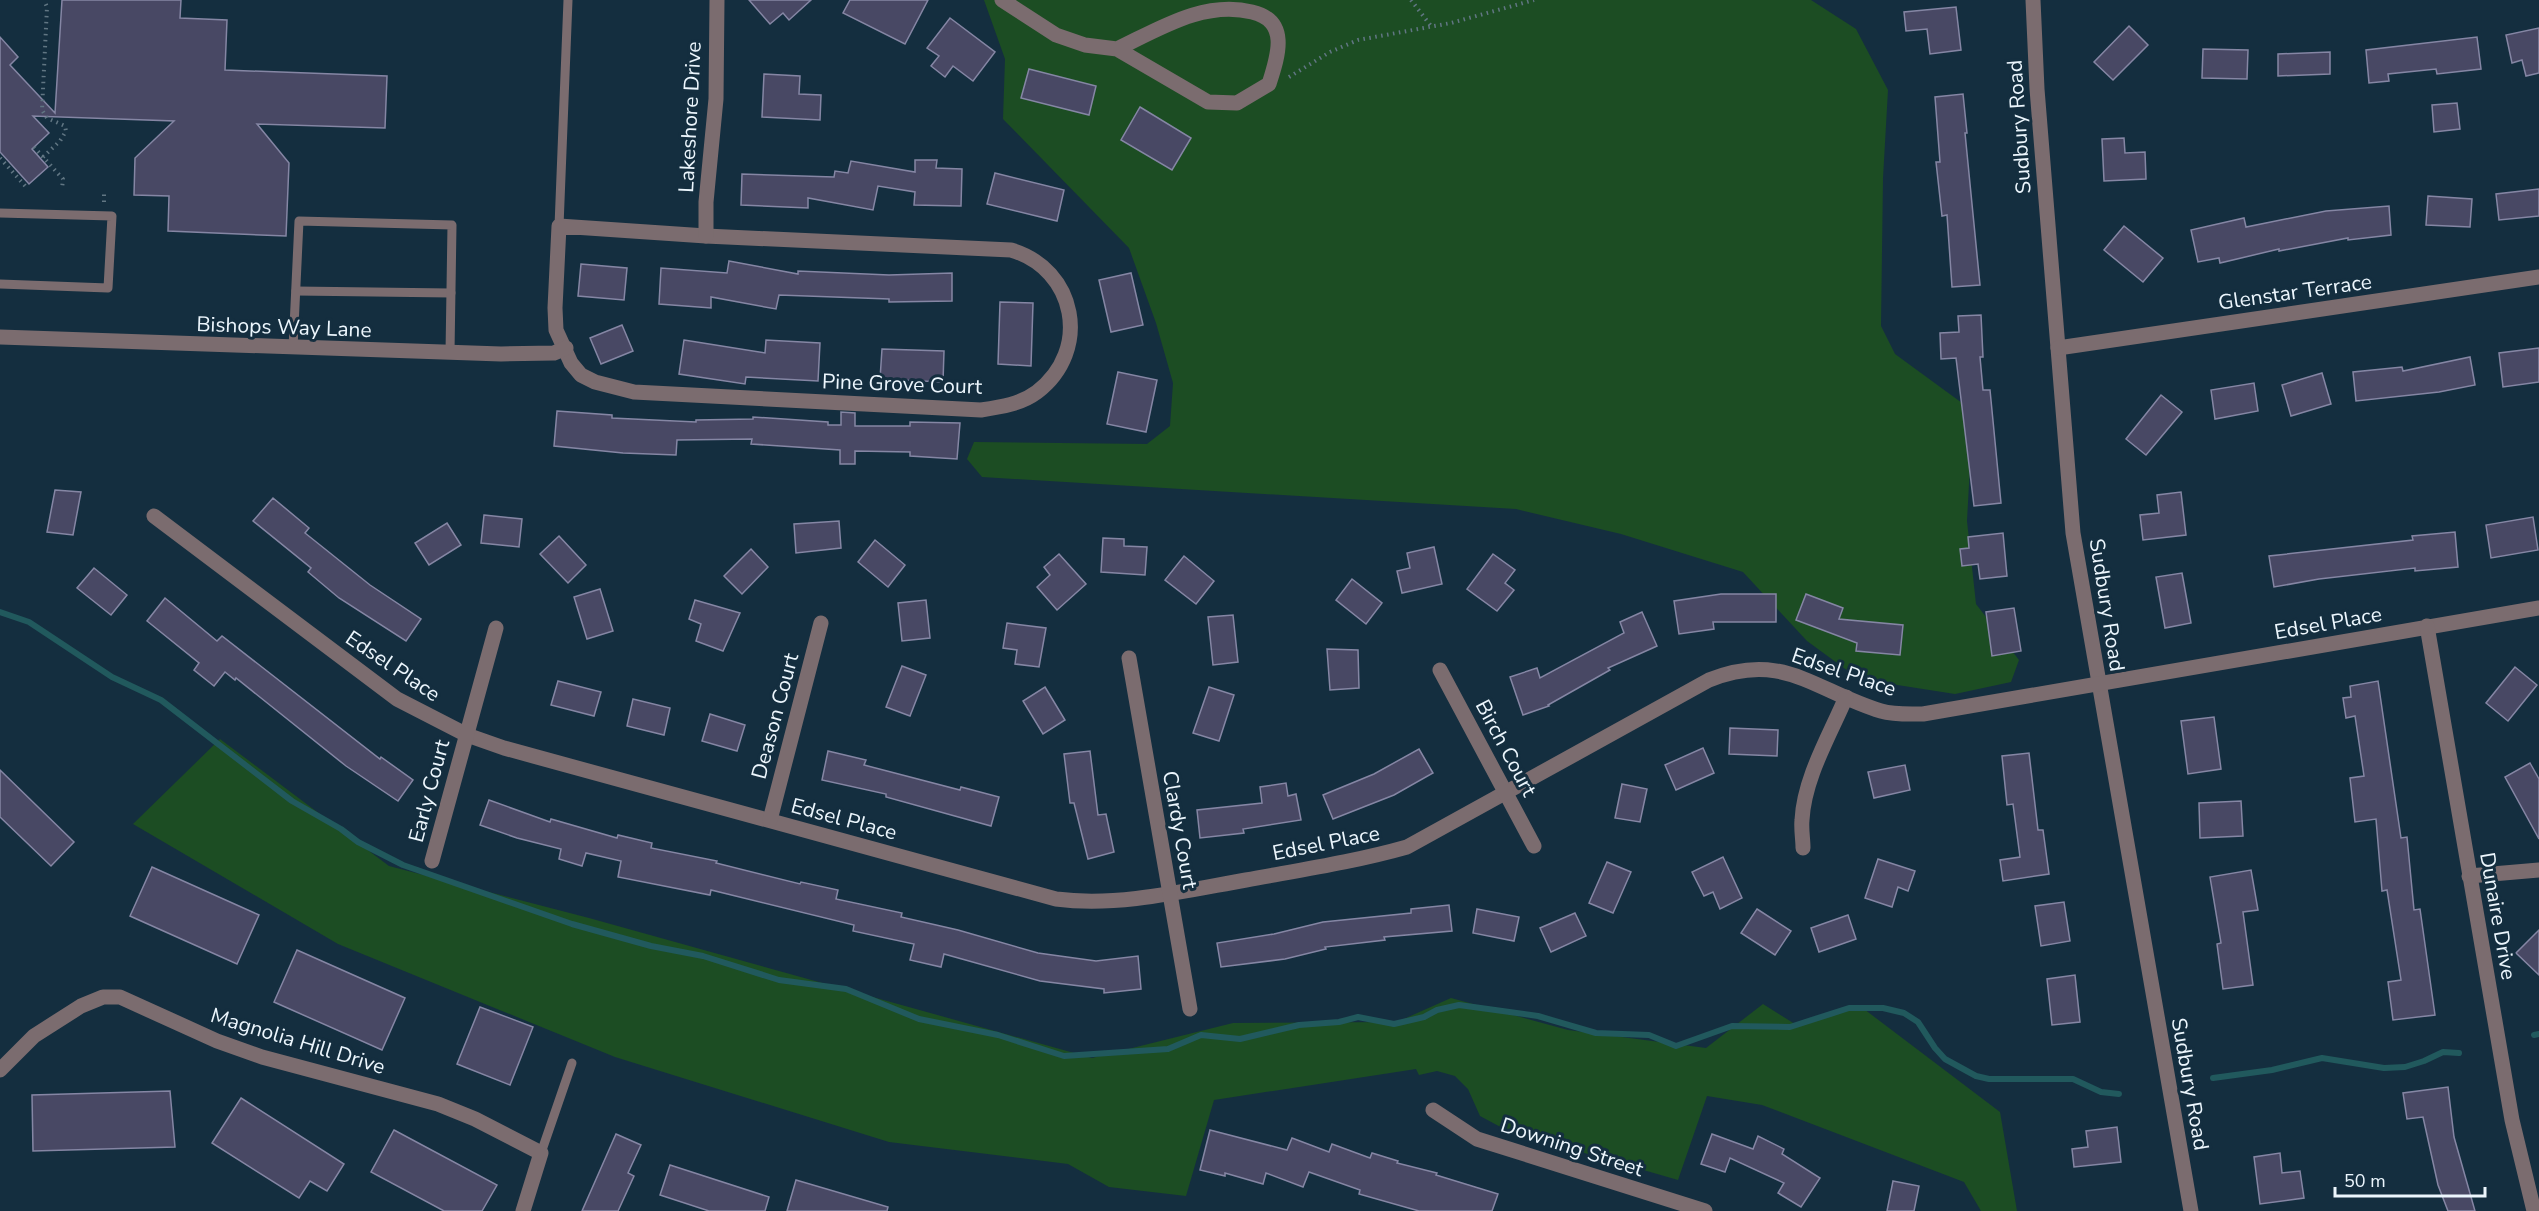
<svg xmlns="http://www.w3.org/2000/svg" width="2539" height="1211" viewBox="0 0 2539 1211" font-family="'Nunito Sans',sans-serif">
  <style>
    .green { fill: #1c4d23 }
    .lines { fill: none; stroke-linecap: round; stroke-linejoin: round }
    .stream { stroke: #21595d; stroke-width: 6 }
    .building { fill: #484864; stroke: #8586a4; stroke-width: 1.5 }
    .path { stroke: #617683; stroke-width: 4; stroke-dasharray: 1.5 4.5; stroke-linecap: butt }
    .lane { stroke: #7b6c6f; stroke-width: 9 }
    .street { stroke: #7b6c6f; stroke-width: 15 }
    .labels { text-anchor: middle; stroke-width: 6; stroke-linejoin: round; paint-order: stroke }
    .street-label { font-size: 21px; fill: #ecf6fd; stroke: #142e3f }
  </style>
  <rect width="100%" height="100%" fill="#142e3f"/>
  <!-- green -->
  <g class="green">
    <polygon points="984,0 1811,0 1856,29 1888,90 1883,178 1881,326 1895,354 1973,411 1967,521 1976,604 2019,660 2011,682 1955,694 1859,679 1807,641 1743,572 1621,534 1516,509 982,477 967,459 974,442 1147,444 1170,426 1173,383 1156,323 1129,248 1003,119 1005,59"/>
    <polygon points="220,739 389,866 589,918 1092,1058 1233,1023 1397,1022 1451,998 1568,1030 1706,1048 1763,1004 1798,1026 1860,1006 2000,1112 2017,1211 1981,1211 1964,1182 1762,1105 1707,1096 1678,1180 1508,1131 1480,1116 1468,1089 1455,1076 1437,1071 1419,1075 1416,1069 1214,1100 1186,1196 1109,1187 1068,1164 889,1142 615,1057 338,944 133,824"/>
  </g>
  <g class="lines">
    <!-- stream -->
    <g class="stream">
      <polyline points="0,612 29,622 112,677 161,700 292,801 341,829 358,842 403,865 572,924 651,946 703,956 779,980 846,989 919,1019 998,1035 1064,1056 1168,1049 1201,1035 1240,1039 1299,1025 1339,1022 1358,1017 1394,1024 1424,1017 1437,1010 1459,1005 1538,1016 1596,1033 1649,1035 1676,1046 1732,1026 1790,1027 1849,1008 1883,1008 1904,1013 1918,1022 1935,1048 1945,1059 1976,1076 1989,1079 2073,1079 2101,1092 2119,1094"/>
      <polyline points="2534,1035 2539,1034"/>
      <polyline points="2213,1078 2272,1070 2322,1058 2384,1068 2405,1067 2424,1061 2443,1052 2459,1053"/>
    </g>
  </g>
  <!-- building -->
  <g class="building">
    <polygon points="62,0 181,0 180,18 227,20 225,70 387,76 385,128 257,124 289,163 286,236 168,231 169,196 134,195 135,158 174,121 33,116 49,133 32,149 48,167 29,184 0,152 0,37 18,57 10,65 55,113"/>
    <polygon points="749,0 811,0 789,20 783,13 770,24"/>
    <polygon points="850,0 928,0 905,44 843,13"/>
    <polygon points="1956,7 1961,50 1930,54 1927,29 1906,31 1904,12"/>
    <polygon points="950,18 995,52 973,81 953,66 945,77 931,66 939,56 927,48"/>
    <polygon points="2129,26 2148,45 2113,80 2094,62"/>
    <polygon points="2539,28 2539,73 2526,76 2522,60 2512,63 2506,35"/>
    <polygon points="2477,37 2481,69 2437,74 2436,69 2388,74 2389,81 2369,83 2366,50"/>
    <polygon points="2203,49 2248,50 2247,79 2202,78"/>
    <polygon points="2330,52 2330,74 2278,76 2278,54"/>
    <polygon points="1029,69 1096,86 1089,115 1021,98"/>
    <polygon points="764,74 800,76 799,94 821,95 820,120 762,117"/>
    <polygon points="1963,94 1967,133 1965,133 1980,285 1952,287 1947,215 1942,216 1936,162 1940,162 1935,97"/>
    <polygon points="2457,103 2460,129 2434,132 2432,105"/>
    <polygon points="1140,107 1191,138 1172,170 1121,140"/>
    <polygon points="2124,138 2125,153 2145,152 2146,179 2104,181 2102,139"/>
    <polygon points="915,160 937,160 936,168 962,169 961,206 914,205 915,192 878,186 873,210 808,198 808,208 741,205 742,174 834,177 835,171 848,173 851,161 915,172"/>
    <polygon points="995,173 1064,190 1057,221 987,204"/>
    <polygon points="2539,189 2539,216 2499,220 2496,194"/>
    <polygon points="2428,196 2472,199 2470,227 2426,225"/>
    <polygon points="2389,206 2391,235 2348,240 2348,238 2279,251 2279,249 2220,263 2219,258 2198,262 2191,230 2244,218 2246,227 2326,211"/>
    <polygon points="2124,226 2163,258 2143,282 2104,250"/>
    <polygon points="729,261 798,274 798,271 889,275 952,273 952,301 889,302 889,299 779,295 776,309 711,297 711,308 659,304 661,268 727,273"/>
    <polygon points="581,264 627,268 624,300 578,296"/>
    <polygon points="1131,273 1143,325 1111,332 1099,280"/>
    <polygon points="1000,302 1033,303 1031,366 998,364"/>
    <polygon points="1981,315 1983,357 1980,357 1983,390 1990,390 2001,503 1974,506 1956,358 1941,359 1940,333 1959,332 1958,316"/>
    <polygon points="622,325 633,351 601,364 590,338"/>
    <polygon points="684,340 765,353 766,340 820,343 818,381 746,377 745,384 679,374"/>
    <polygon points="2539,348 2539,382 2503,387 2499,353"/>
    <polygon points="882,349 944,351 943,382 880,379"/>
    <polygon points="2470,357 2475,385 2439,392 2356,401 2353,372 2402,367 2403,371"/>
    <polygon points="1118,372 1157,380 1146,432 1107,424"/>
    <polygon points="2322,373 2331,404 2291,416 2282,385"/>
    <polygon points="2254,383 2258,411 2215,419 2211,390"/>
    <polygon points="2161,395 2182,412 2146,455 2126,439"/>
    <polygon points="557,411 612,415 612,418 696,422 696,420 753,419 753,417 828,422 828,425 841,425 841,412 855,413 855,426 910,426 910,422 960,423 957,459 910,456 910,452 855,451 855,464 840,464 840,450 751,444 752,439 677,440 676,455 623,453 554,446"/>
    <polygon points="55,490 81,492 73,535 47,532"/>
    <polygon points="2181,492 2186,535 2143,540 2140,515 2159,513 2157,495"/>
    <polygon points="273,498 309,528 305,533 370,585 421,619 406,641 339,598 308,572 311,568 253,521"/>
    <polygon points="484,515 522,519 519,547 481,543"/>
    <polygon points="2533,517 2538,550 2491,558 2486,525"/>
    <polygon points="839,521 841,548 796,553 794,524"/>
    <polygon points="447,523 461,545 429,565 415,543"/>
    <polygon points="2455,532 2458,567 2415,571 2415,568 2319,579 2274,587 2269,556 2413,540 2412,536"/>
    <polygon points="2003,533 2007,576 1980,579 1978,564 1962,566 1960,549 1969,548 1968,537"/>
    <polygon points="559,536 586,565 568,583 540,554"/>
    <polygon points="1103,538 1124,539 1124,546 1147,547 1145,575 1101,572"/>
    <polygon points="875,540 905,565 888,587 858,562"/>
    <polygon points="1434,547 1442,584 1402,593 1397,571 1410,568 1407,553"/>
    <polygon points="751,549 768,567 742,594 724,576"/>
    <polygon points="1059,554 1086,584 1057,610 1037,587 1050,575 1044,567"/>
    <polygon points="1493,554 1515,570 1505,583 1514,590 1497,611 1467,589"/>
    <polygon points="1184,556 1214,581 1196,604 1165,580"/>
    <polygon points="94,568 127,595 111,615 77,588"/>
    <polygon points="2182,573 2191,623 2165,628 2156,577"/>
    <polygon points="1352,579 1382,603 1366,624 1336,600"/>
    <polygon points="600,589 613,631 587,639 574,597"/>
    <polygon points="1721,594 1776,594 1776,622 1713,622 1714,629 1679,634 1674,601"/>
    <polygon points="1806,594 1843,608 1839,619 1903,625 1900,655 1856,651 1857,643 1796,620"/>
    <polygon points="165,598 217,641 222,636 380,759 381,757 413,780 398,801 346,766 236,678 235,680 225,672 214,686 194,670 199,663 147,621"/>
    <polygon points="695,600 740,613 723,651 696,641 701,624 689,619"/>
    <polygon points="926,600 930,638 902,641 898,603"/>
    <polygon points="2014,608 2021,651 1992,656 1986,612"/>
    <polygon points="1642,612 1657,646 1608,668 1610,670 1548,705 1549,706 1523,715 1510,677 1537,668 1540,678 1624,633 1620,622"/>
    <polygon points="1233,615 1238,662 1213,665 1208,617"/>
    <polygon points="1007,623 1046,628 1039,667 1015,664 1017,650 1003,648"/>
    <polygon points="1327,649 1358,650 1359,688 1330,690"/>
    <polygon points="902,666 926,675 910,716 886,707"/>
    <polygon points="2515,667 2537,685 2508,721 2486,703"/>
    <polygon points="558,681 601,692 594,716 551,705"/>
    <polygon points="2378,681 2401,838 2407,837 2414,910 2420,909 2435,1015 2393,1020 2388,982 2401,980 2387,890 2382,891 2376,819 2355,822 2350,778 2364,776 2355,716 2346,718 2343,698 2351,697 2350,686"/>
    <polygon points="1045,687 1065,720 1043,734 1023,701"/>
    <polygon points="1209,687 1234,695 1219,741 1193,733"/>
    <polygon points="633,699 670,708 664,735 627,726"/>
    <polygon points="710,714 745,725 737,751 702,741"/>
    <polygon points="2214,717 2221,769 2188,774 2181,721"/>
    <polygon points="1730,728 1778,730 1777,756 1729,754"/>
    <polygon points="1703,748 1714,773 1676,790 1665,765"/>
    <polygon points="1419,749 1433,773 1394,795 1333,819 1323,795 1374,774"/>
    <polygon points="828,751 866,760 864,765 960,790 961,787 999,797 991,826 886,797 886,794 822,780"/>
    <polygon points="1090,751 1098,815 1106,814 1114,852 1088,859 1074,803 1070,803 1064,754"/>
    <polygon points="2029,753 2038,830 2043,830 2049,874 2003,881 2000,860 2020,857 2013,804 2007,805 2002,756"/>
    <polygon points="2530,763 2539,779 2539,839 2505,777"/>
    <polygon points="1905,765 1910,790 1874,798 1868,772"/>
    <polygon points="0,770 74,842 51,866 0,817"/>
    <polygon points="1286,783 1288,796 1296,794 1301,820 1243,829 1244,833 1200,838 1197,810 1262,803 1260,787"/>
    <polygon points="1622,784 1647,789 1640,822 1615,818"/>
    <polygon points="489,800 550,822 551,819 617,838 618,835 652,843 651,848 717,861 716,863 800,884 801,882 838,890 836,899 902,913 901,917 958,930 1038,953 1096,961 1138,956 1141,989 1104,993 1104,989 1040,981 944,954 941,967 910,960 914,944 853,931 854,925 711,890 710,895 618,877 621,861 586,853 582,866 559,859 561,849 517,838 480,825"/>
    <polygon points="2241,801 2243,836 2200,838 2199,803"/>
    <polygon points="1723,857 1742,898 1720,909 1713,892 1704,896 1692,872"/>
    <polygon points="1878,859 1915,871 1908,891 1898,887 1892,907 1865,898"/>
    <polygon points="1607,862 1631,872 1613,913 1589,903"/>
    <polygon points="152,867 259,915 237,964 130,916"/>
    <polygon points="2251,870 2258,910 2243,912 2253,985 2223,989 2217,944 2221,943 2210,877"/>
    <polygon points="2064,902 2070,941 2041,946 2035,906"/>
    <polygon points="1449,905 1452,931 1384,937 1385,940 1325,947 1326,949 1285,959 1221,967 1217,943 1274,934 1323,922 1411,913 1411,909"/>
    <polygon points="1477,909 1519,917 1514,941 1473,933"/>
    <polygon points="1757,909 1791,931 1775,955 1741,933"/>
    <polygon points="1575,913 1586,936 1551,952 1540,928"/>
    <polygon points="1848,915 1856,939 1819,952 1811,928"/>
    <polygon points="2539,930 2539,975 2516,953"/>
    <polygon points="297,950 405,998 382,1050 274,1002"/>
    <polygon points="2075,975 2080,1022 2052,1025 2047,979"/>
    <polygon points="480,1007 533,1027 510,1085 457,1064"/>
    <polygon points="2448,1087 2454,1137 2475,1211 2448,1211 2438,1185 2423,1117 2407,1119 2403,1093"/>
    <polygon points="170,1091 175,1147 33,1151 32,1095"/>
    <polygon points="241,1098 344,1164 327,1191 310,1181 299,1198 212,1143"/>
    <polygon points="2117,1127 2121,1162 2074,1167 2072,1149 2088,1147 2086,1131"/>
    <polygon points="394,1130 497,1185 482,1211 444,1211 371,1172"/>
    <polygon points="1210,1130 1287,1150 1292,1138 1329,1152 1332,1144 1370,1158 1372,1153 1398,1161 1397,1163 1437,1173 1436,1175 1498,1194 1492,1211 1419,1211 1359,1194 1360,1190 1309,1172 1303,1187 1266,1173 1263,1184 1225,1173 1225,1176 1200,1170"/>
    <polygon points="616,1134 641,1145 628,1173 634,1176 618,1211 582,1211"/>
    <polygon points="1712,1134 1753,1149 1758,1136 1784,1149 1782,1154 1820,1178 1801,1207 1778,1193 1784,1183 1730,1158 1725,1172 1701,1164"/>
    <polygon points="2280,1153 2282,1173 2300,1171 2304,1198 2260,1204 2254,1157"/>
    <polygon points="670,1165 769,1197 765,1211 709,1211 660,1195"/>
    <polygon points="796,1180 888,1207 887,1211 787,1211"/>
    <polygon points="1893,1181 1919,1186 1914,1211 1887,1211"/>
  </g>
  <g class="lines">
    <!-- path -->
    <g class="path">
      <polyline points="1411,0 1431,26"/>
      <polyline points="1289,77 1330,52 1358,40 1451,23 1534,0"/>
      <polyline points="34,147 63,179 62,189"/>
      <polyline points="43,157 60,141 66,131 65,126 47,118 42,110 47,7 44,0"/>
      <polyline points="0,158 27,188"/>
      <polyline points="104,202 104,191"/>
    </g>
    <!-- lane -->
    <g class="lane">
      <polyline points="0,213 112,216 108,288 0,284"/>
      <polyline points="559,226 568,0"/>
      <polyline points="296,291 451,293"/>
      <polyline points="293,348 299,221 452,225 450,353"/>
      <polyline points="541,1153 572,1063"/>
    </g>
    <!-- street -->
    <g class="street">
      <path d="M 1002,0 L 1056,35 L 1085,45 L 1117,49 L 1208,102 L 1237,103 L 1269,84 C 1278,56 1290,21 1252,12 C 1204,0 1159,29 1117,49"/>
      <polyline points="2033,0 2037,89 2073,533 2191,1211"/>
      <path d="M 559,226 L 706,236 L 1011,250 C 1076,269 1092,350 1037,392 C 1021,404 1001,407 981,410 L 634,392 L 595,382 L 581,375 L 571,363 L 556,330 L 555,308 Z"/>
      <polyline points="706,236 706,202 716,99 717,0"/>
      <polyline points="0,337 501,354 554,353 566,348"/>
      <polyline points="2058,348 2539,277"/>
      <path d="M 154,516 L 397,699 L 467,735 L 504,748 L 1056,899 C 1119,907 1184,891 1246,880 C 1300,870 1354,862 1407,847 L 1709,680 C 1783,650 1815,691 1881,711 C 1894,715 1910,714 1923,714 L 2539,608"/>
      <polyline points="2427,626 2512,1120 2534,1211"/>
      <polyline points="1129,658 1190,1009"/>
      <polyline points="1440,670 1534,846"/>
      <polyline points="770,820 821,623"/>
      <path d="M 1803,848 C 1803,839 1801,829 1802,820 C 1804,778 1830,735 1846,697"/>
      <polyline points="432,861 496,628"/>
      <polyline points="2469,876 2539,870"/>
      <polyline points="0,1070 34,1036 81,1006 103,997 120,997 217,1041 262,1057 438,1104 475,1119 541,1153 523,1211"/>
      <polyline points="1433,1110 1477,1139 1705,1211"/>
    </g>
  </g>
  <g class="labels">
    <!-- street labels -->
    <g class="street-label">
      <text transform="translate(690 117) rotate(-87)" y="7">Lakeshore Drive</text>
      <text transform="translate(2019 127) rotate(-94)" y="7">Sudbury Road</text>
      <text transform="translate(2295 292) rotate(-8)" y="7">Glenstar Terrace</text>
      <text transform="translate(284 327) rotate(2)" y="7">Bishops Way Lane</text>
      <text transform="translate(902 384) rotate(2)" y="7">Pine Grove Court</text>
      <text transform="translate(2107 605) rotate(81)" y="7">Sudbury Road</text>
      <text transform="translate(2328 623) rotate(-10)" y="7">Edsel Place</text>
      <text transform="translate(393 666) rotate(34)" y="7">Edsel Place</text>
      <text transform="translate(1844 672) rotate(19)" y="7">Edsel Place</text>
      <text transform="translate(775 716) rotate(-75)" y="7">Deason Court</text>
      <text transform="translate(1506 748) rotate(62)" y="7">Birch Court</text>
      <text transform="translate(429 791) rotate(-75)" y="7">Early Court</text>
      <text transform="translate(844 819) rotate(15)" y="7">Edsel Place</text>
      <text transform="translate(1180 830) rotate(80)" y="7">Clardy Court</text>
      <text transform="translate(1326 843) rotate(-11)" y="7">Edsel Place</text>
      <text transform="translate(2498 916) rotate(80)" y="7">Dunaire Drive</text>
      <text transform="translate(298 1041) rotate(17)" y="7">Magnolia Hill Drive</text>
      <text transform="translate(2190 1084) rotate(80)" y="7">Sudbury Road</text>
      <text transform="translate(1572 1147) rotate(18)" y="7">Downing Street</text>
    </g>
  </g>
  <!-- scale -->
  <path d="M2335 1187v9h150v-9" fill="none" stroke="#ecf6fd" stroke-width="3"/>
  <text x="2344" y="1187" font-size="18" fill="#ecf6fd" stroke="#142e3f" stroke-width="4.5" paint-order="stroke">50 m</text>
</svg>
